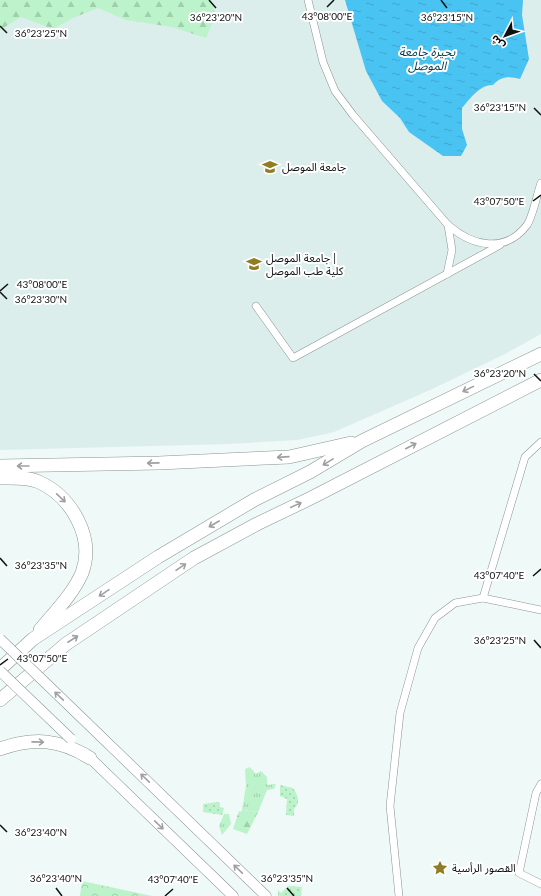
<svg xmlns="http://www.w3.org/2000/svg" width="541" height="896" viewBox="0 0 541 896" font-family="Lato,'Noto Sans Arabic',sans-serif">
  <style>
    .built { fill: #dbeeec }
    .grass { fill: url(#grass-tufts) }
    .forest { fill: url(#forest-firs) }
    .park { fill: url(#park-crowns) }
    .garden { fill: url(#garden-dots) }
    .water { fill: url(#water-ripples) }
    .lines { fill: none; stroke-linecap: round; stroke-linejoin: round }
    .street-casing { stroke: #8b9393; stroke-width: 8 }
    .secondary-casing { stroke: #8b9393; stroke-width: 11 }
    .highway-casing { stroke: #8b9393; stroke-width: 14 }
    .street { stroke: #fff; stroke-width: 7 }
    .secondary { stroke: #fff; stroke-width: 10 }
    .highway { stroke: #fff; stroke-width: 13 }
    .secondary-bridge-casing { stroke: #8b9393; stroke-width: 11; stroke-linecap: butt }
    .secondary-bridge { stroke: #fff; stroke-width: 10 }
    .oneway { stroke: #9fa0a0 }
    .ticks { fill: none; stroke: #0f1212; stroke-width: 1.5 }
    .labels { text-anchor: middle; stroke-width: 4; stroke-linejoin: round; paint-order: stroke }
    .poi-label { font-size: 11px; fill: #0f1212; stroke: #fff; text-anchor: start }
    .water-label { font-size: 12px; font-style: italic; fill: #053d50; stroke: #fff }
    .ticks-label { font-size: 10px; text-anchor: middle; fill: #0f1212; stroke: #fff; stroke-width: 4; stroke-linejoin: round; paint-order: stroke }
  </style>
  <defs>
    <pattern id="grass-tufts" width="24" height="20" patternUnits="userSpaceOnUse"><rect width="24" height="20" fill="#bcf3ca"/><path d="M3 7l-1-3M5 7V3M7 7l1-3M15 17l-1-3M17 17v-4M19 17l1-3" fill="none" stroke="#a0cfac"/></pattern>
    <pattern id="forest-firs" width="22" height="20" patternUnits="userSpaceOnUse"><rect width="22" height="20" fill="#bcf3ca"/><path d="M5 1l3.5 6h-7zM16 11l3.5 6h-7z" fill="#a0cfac"/></pattern>
    <pattern id="park-crowns" width="20" height="18" patternUnits="userSpaceOnUse"><rect width="20" height="18" fill="#bcf3ca"/><path d="M2 6a3 3 0 1 1 6 0M12 15a3 3 0 1 1 6 0" fill="none" stroke="#a0cfac"/></pattern>
    <pattern id="garden-dots" width="8" height="8" patternUnits="userSpaceOnUse"><rect width="8" height="8" fill="#bcf3ca"/><path d="M2 2h.1M6 6h.1" fill="none" stroke="#a0cfac" stroke-width="1.8" stroke-linecap="round"/></pattern>
    <pattern id="water-ripples" width="26" height="14" patternUnits="userSpaceOnUse"><rect width="26" height="14" fill="#49c3f2"/><path d="M2 4q2-2 4 0t4 0M15 11q2-2 4 0t4 0" fill="none" stroke="#3fa6ce"/></pattern>
  </defs>
  <rect width="100%" height="100%" fill="#eff9f8"/>
  <!-- built -->
  <polygon class="built" points="0,0 541,0 541,334 505,354 430,390 334,432 316,436 297,440 228,444 0,450"/>
  <!-- grass -->
  <g class="grass">
    <polygon points="250,767 256,774 261,771 267,777 267,785 276,784 274,789 267,790 258,812 242,810 246,786 245,769"/>
    <polygon points="224,814 229,814 231,824 222,835 219,826"/>
  </g>
  <!-- forest -->
  <g class="forest">
    <polygon points="0,0 210,0 216,14 206,38 172,27 126,20 98,8 73,18 53,29 21,17 0,30"/>
    <polygon points="242,810 258,812 247,834 233,829 239,811 241,812"/>
  </g>
  <!-- park -->
  <polygon class="park" points="82,881 152,896 80,896"/>
  <!-- garden -->
  <g class="garden">
    <path d="M 280,785 L 293,788 C 298,796 301,802 294,809 L 294,816 L 286,815 L 287,799 L 280,796 Z"/>
    <polygon points="217,802 220,803 220,807 224,808 222,815 203,812 203,804"/>
    <polygon points="288,886 302,887 301,896 278,896 278,890 281,893"/>
  </g>
  <!-- water -->
  <path class="water" d="M 345,0 L 523,0 L 522,15 L 529,59 L 520,79 C 509,76 501,76 493,85 C 479,85 470,99 462,108 L 462,129 L 467,145 L 461,156 L 443,156 L 409,132 L 400,118 L 382,101 L 366,71 Z"/>
  <g class="lines">
    <!-- street casing -->
    <g class="street-casing">
      <g id="street">
        <path d="M 308,0 L 323,62 L 335,91 L 353,115 L 448,225 C 472,246 505,254 527,225 C 533,216 537,194 541,183"/>
        <polyline points="447,274 452,250 448,225"/>
        <polyline points="256,306 293,358 500,245"/>
        <polyline points="483,598 525,457 541,442"/>
        <polyline points="541,784 536,793 519,873 541,884"/>
        <polyline points="399,896 390,806 400,713 418,648 435,618 455,603 483,598 541,610"/>
      </g>
    </g>
    <!-- secondary casing -->
    <g class="secondary-casing">
      <g id="secondary">
        <polyline points="87,723 266,896"/>
        <polyline points="85,753 233,896"/>
      </g>
    </g>
    <!-- highway casing -->
    <g class="highway-casing">
      <g id="highway">
        <polyline points="0,466 159,463 289,457 351,443"/>
        <path d="M 0,478 C 12,478 28,477 39,482 C 72,497 95,538 82,573 C 73,594 54,613 40,630"/>
        <polyline points="0,669 33,639 158,557 254,500 310,472 362,441 541,354"/>
        <polyline points="0,700 66,644 194,558 257,524 311,498 541,380"/>
        <path d="M 0,749 C 33,737 60,739 90,758"/>
      </g>
    </g>
    <!-- street -->
    <use href="#street" class="street"/>
    <!-- secondary -->
    <use href="#secondary" class="secondary"/>
    <!-- highway -->
    <use href="#highway" class="highway"/>
    <!-- secondary-bridge casing -->
    <g class="secondary-bridge-casing">
      <g id="secondary-bridge">
        <polyline points="0,639 87,723"/>
        <polyline points="0,671 71,739"/>
      </g>
    </g>
    <!-- secondary-bridge -->
    <use href="#secondary-bridge" class="secondary-bridge"/>
  </g>
  <!-- one-way arrows -->
  <defs><path id="oneway-shaft" d="M-6 0H5M1.5-3L5.5 0L1.5 3" fill="none" stroke-width="1.6" stroke-linecap="round" stroke-linejoin="round"/></defs>
  <g class="oneway">
    <use href="#oneway-shaft" transform="translate(468 389) rotate(154)"/>
    <use href="#oneway-shaft" transform="translate(411 446) rotate(-27)"/>
    <use href="#oneway-shaft" transform="translate(283 457) rotate(176)"/>
    <use href="#oneway-shaft" transform="translate(328 462) rotate(149)"/>
    <use href="#oneway-shaft" transform="translate(153 463) rotate(179)"/>
    <use href="#oneway-shaft" transform="translate(23 466) rotate(180)"/>
    <use href="#oneway-shaft" transform="translate(61 498) rotate(43)"/>
    <use href="#oneway-shaft" transform="translate(296 505) rotate(-25)"/>
    <use href="#oneway-shaft" transform="translate(214 524) rotate(150)"/>
    <use href="#oneway-shaft" transform="translate(181 567) rotate(-34)"/>
    <use href="#oneway-shaft" transform="translate(104 593) rotate(146)"/>
    <use href="#oneway-shaft" transform="translate(73 639) rotate(-33)"/>
    <use href="#oneway-shaft" transform="translate(59 696) rotate(-136)"/>
    <use href="#oneway-shaft" transform="translate(38 742) rotate(1)"/>
    <use href="#oneway-shaft" transform="translate(145 778) rotate(-136)"/>
    <use href="#oneway-shaft" transform="translate(159 825) rotate(44)"/>
    <use href="#oneway-shaft" transform="translate(238 869) rotate(-136)"/>
  </g>
  <!-- ticks -->
  <path class="ticks" d="M 209,0 L 216,8M 441,0 L 447,8M 327,7 L 334,0M 0,26 L 7,33M 534,108 L 541,115M 533,201 L 541,195M 0,291 L 8,284M 0,292 L 7,299M 534,374 L 541,381M 0,558 L 7,566M 533,576 L 541,569M 534,640 L 541,648M 0,665 L 8,659M 0,825 L 7,832M 56,888 L 62,896M 287,888 L 294,896M 165,896 L 173,889"/>
  <!-- icons -->
  <defs>
    <g id="university-bare" transform="scale(1.2)"><path d="M0-5L7-2L0 1L-7-2ZM-4 1L0 2.5L4 1V4Q0 6-4 4Z" fill="#8f7c23" stroke="#fff" stroke-width="2.5" paint-order="stroke"/></g>
    <g id="sight-bare" transform="scale(1.2)"><path d="M0-6L1.8-2.2L6-1.7L2.9 1.2L3.7 5.4L0 3.3L-3.7 5.4L-2.9 1.2L-6-1.7L-1.8-2.2Z" fill="#8f7c23" stroke="#fff" stroke-width="2.5" paint-order="stroke"/></g>
  </defs>
  <g fill-rule="evenodd">
    <use href="#university-bare" x="270" y="167"/>
    <use href="#university-bare" x="254" y="264"/>
    <use href="#sight-bare" x="440" y="868"/>
  </g>
  <g class="labels">
    <!-- poi labels -->
    <g class="poi-label">
      <text x="282" y="171">جامعة الموصل</text>
      <text x="266" y="262">جامعة الموصل |<tspan x="266" dy="13">كلية طب الموصل</tspan></text>
      <text x="452" y="872">القصور الرأسية</text>
    </g>
    <!-- water labels -->
    <g class="water-label">
      <text x="427" y="56">بحيرة جامعة<tspan x="427" dy="14">الموصل</tspan></text>
    </g>
  </g>
  <g class="ticks-label">
    <text x="327" y="20">43°08'00"E</text>
    <text x="216" y="21">36°23'20"N</text>
    <text x="447" y="21">36°23'15"N</text>
    <text x="41" y="37">36°23'25"N</text>
    <text x="500" y="111">36°23'15"N</text>
    <text x="499" y="205">43°07'50"E</text>
    <text x="42" y="288">43°08'00"E</text>
    <text x="41" y="303">36°23'30"N</text>
    <text x="500" y="377">36°23'20"N</text>
    <text x="41" y="569">36°23'35"N</text>
    <text x="499" y="579">43°07'40"E</text>
    <text x="500" y="644">36°23'25"N</text>
    <text x="42" y="662">43°07'50"E</text>
    <text x="41" y="836">36°23'40"N</text>
    <text x="56" y="882">36°23'40"N</text>
    <text x="287" y="882">36°23'35"N</text>
    <text x="173" y="883">43°07'40"E</text>
  </g>
  <!-- north arrow -->
  <g transform="translate(505 36) rotate(229)" stroke="#ffffff" stroke-width="3" paint-order="stroke">
  <path d="M0-3L7 15L0 10L-7 15Z" fill="#0f1212"/>
  <text y="-6" font-size="11" font-weight="bold" text-anchor="middle" fill="#0f1212">ش</text>
  </g>
</svg>
